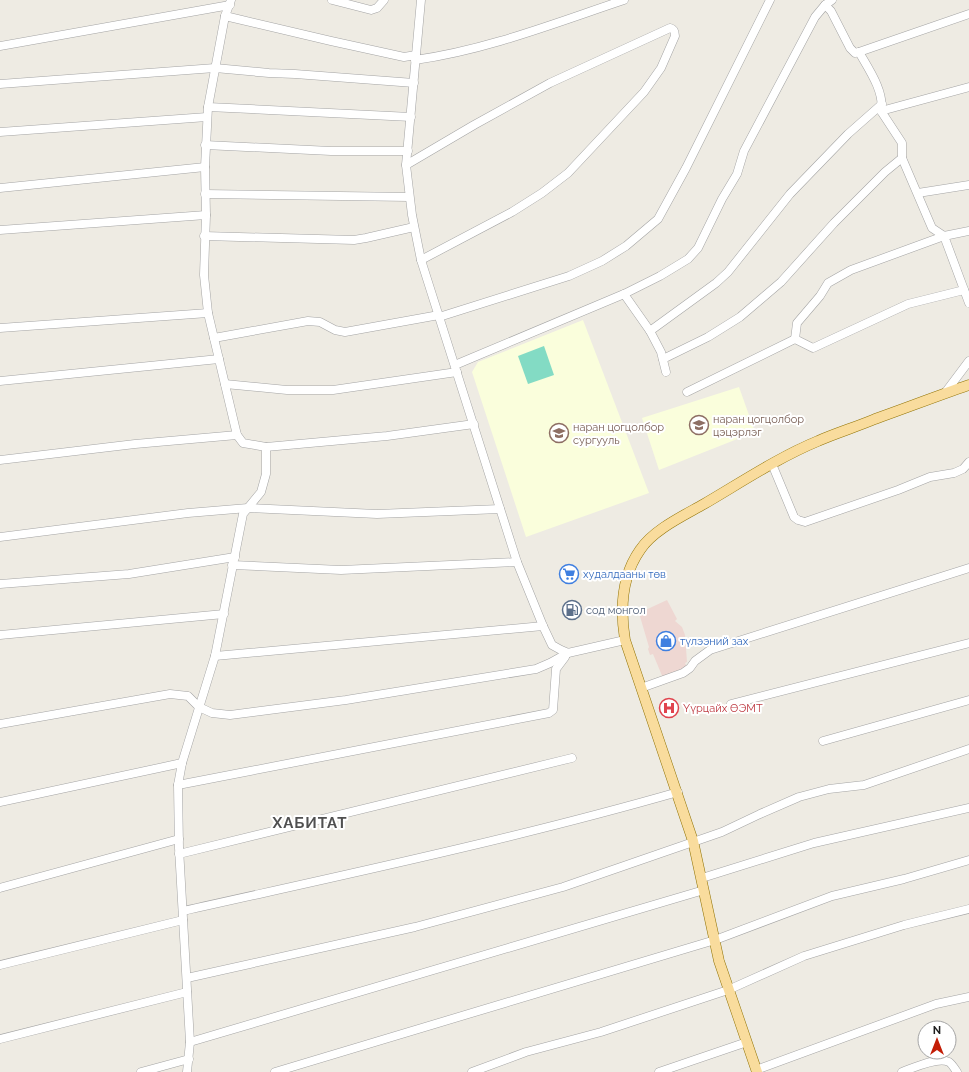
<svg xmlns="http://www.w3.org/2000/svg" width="969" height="1072" viewBox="0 0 969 1072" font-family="Raleway,sans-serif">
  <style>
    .commercial { fill: #eed7d2 }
    .education { fill: #fafedc }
    .pitch { fill: #83dbc4 }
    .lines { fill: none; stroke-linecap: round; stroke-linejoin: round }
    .minor-casing { stroke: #a4a4a4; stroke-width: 9 }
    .major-casing { stroke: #917305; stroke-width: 11 }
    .minor { stroke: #fff; stroke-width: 8 }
    .major { stroke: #f9dc9d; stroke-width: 10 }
    .labels { text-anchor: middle; stroke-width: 4; stroke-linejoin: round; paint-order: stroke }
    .education-label { font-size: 11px; fill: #785e54; stroke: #fff; text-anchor: start }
    .shop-label { font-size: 11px; fill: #366cbe; stroke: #fff; text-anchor: start }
    .service-label { font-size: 11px; fill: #4e5e75; stroke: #fff; text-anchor: start }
    .health-label { font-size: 11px; fill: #be3a42; stroke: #fff; text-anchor: start }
    .district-label { font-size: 15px; font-weight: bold; letter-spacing: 1px; fill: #505050; stroke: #fff }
  </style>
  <rect width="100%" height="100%" fill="#eeebe3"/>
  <!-- commercial -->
  <polygon class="commercial" points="667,600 677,619 675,621 682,627 685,635 687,662 685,663 687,667 663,678 653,654 650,655 648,649 649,647 639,613"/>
  <!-- education -->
  <g class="education">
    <polygon points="583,320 649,493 526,537 472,372 478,362"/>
    <polygon points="739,387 755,432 659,470 642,418"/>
  </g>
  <!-- pitch -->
  <polygon class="pitch" points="544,346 554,375 528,384 518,356"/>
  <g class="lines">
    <!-- minor casing -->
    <g class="minor-casing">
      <g id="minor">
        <polyline points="332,0 371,10 377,8 384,0"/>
        <polyline points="421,0 406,165 412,215 421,260 517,562 543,626 552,645 561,650 568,653 625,640"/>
        <path d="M 825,5 L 831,11 L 850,48 L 855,53 L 859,52 C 868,68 885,92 881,111 L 902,143 L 902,158 L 932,228 L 944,236 L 969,303"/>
        <polyline points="225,16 331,41 404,57 416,55"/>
        <polyline points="0,46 230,5"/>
        <polyline points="859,52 969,14"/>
        <path d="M 415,60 C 487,50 555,23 624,0"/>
        <polyline points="0,84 215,68 269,73 295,74 414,83"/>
        <polyline points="208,107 411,117"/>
        <polyline points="881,111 969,87"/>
        <polyline points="0,132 207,117"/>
        <polyline points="205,145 331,151 408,151"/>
        <path d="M 406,165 L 474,125 L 550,83 L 670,28 C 674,29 675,31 675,36 L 661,68 L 644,92 L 568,173 L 542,193 L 512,212 L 421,260"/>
        <polyline points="0,188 205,167"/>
        <polyline points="918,193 969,185"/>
        <polyline points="205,194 409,197"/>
        <polyline points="0,230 206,215"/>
        <polyline points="204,236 354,240 366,238 414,227"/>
        <polyline points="624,294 650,331 661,352 666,372"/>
        <polyline points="439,317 569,276 602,261 626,246 658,219 686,168 770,0"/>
        <polyline points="0,328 208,313"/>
        <polyline points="650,331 716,283 728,272 790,194 848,134 882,104"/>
        <polyline points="214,338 308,321 320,322 335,330 345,332 439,315"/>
        <polyline points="795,339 797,323 820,296 828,283 851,270 944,236 969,231"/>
        <polyline points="795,339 813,348 908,304 964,290"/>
        <polyline points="663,359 708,337 740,317 781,282 834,223 885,172 902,158"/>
        <polyline points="455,365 624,294 660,276 688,259 698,248 722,199 737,174 744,151 815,17 825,5 832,0"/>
        <polyline points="0,381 219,359"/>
        <polyline points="225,384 287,390 333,390 457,372"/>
        <polyline points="687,392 795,339"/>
        <polyline points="945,393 969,361"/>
        <polyline points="266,447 387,436 474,424"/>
        <polyline points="0,460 135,444 237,435"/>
        <polyline points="772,464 794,517 798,520 805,522 898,490 930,477 954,473 963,469 969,462"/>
        <polyline points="0,537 188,513 248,508 377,514 500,509"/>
        <polyline points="232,565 341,570 517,562"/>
        <polyline points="0,584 129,574 235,557"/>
        <polyline points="0,635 224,614"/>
        <polyline points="215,656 543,626"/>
        <polyline points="641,688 683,673 690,668 695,661 710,650 969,568"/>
        <polyline points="731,704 969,643"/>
        <polyline points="0,724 170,694 188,696 199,707 212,713 230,715 346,700 536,669 550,663 568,653"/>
        <polyline points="823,741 969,700"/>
        <polyline points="178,785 549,713 553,710 556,669 565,657"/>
        <polyline points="0,802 182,763"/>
        <polyline points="179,854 572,758"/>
        <polyline points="702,878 814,843 969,808"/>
        <polyline points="0,888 179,839"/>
        <path d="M 183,911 C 348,874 514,839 678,792"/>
        <polyline points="0,965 183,920"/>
        <polyline points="187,978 415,927 563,887 722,832 760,814 799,797 829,789 864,785 969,749"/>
        <polyline points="0,1039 187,992"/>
        <polyline points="190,1042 704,890"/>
        <polyline points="756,1070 936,1004 969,997"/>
        <polyline points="141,1072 189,1059"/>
        <polyline points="187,1072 190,1042 179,848 178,785 182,763 215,656 243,514 261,492 266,474 266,447 243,443 237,435 208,313 204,275 206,215 205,167 208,107 225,16 231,0"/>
        <polyline points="275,1072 715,940 832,896 904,879 969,860"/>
        <polyline points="472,1072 526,1052 601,1032 728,990 804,956 904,925 969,909"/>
        <polyline points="659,1072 747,1042"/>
        <path d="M 902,1072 C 913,1068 938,1056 949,1062 C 952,1064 955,1069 957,1072"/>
      </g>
    </g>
    <!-- major casing -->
    <g class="major-casing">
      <path id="major" d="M 757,1072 L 719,961 L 693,841 L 625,640 C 620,609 621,577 640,550 C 653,530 683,516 704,504 C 740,483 779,457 818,441 C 836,433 856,427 875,419 C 906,408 937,396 969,385"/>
    </g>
    <!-- minor -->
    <use href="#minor" class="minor"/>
    <!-- major -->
    <use href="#major" class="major"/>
  </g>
  <!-- icons -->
  <defs>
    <g id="school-ring" transform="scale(1)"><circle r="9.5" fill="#fff" stroke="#8d6e63" stroke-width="1.5"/><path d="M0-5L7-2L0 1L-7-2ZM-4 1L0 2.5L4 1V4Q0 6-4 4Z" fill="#8d6e63"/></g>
    <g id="supermarket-ring" transform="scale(1)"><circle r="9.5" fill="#fff" stroke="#3f7fe0" stroke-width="1.5"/><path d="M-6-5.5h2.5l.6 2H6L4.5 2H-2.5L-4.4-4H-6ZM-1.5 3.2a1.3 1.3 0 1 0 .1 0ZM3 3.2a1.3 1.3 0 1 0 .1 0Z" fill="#3f7fe0"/></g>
    <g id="fuel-ring" transform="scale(1)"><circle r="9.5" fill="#fff" stroke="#5c6f8a" stroke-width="1.5"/><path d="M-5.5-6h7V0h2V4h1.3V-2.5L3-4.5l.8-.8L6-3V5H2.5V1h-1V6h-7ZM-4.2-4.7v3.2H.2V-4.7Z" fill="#5c6f8a"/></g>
    <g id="shop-ring" transform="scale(1)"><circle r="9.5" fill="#fff" stroke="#3f7fe0" stroke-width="1.5"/><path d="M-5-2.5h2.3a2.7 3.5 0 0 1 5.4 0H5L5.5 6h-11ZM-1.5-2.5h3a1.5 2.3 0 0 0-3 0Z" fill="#3f7fe0"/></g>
    <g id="hospital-ring" transform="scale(1)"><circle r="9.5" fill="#fff" stroke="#e0444e" stroke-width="1.5"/><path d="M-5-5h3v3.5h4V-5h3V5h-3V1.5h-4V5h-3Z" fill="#e0444e"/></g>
  </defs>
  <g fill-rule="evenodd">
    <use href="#school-ring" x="699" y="425"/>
    <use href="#school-ring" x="559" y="433"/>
    <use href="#supermarket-ring" x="569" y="574"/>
    <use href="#fuel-ring" x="572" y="610"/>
    <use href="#shop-ring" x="666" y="641"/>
    <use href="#hospital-ring" x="669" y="708"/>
  </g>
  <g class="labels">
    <!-- education labels -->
    <g class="education-label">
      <text x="713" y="423">наран цогцолбор<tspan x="713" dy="13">цэцэрлэг</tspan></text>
      <text x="573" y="431">наран цогцолбор<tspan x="573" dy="13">сургууль</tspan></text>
    </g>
    <!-- shop labels -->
    <g class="shop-label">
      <text x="583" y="578">худалдааны төв</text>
      <text x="680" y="645">түлээний зах</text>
    </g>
    <!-- service labels -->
    <g class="service-label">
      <text x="586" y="614">сод монгол</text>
    </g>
    <!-- health labels -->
    <g class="health-label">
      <text x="683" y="712">Үүрцайх ӨЭМТ</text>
    </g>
    <!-- district labels -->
    <g class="district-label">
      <text x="310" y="828">ХАБИТАТ</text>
    </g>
  </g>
  <!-- north arrow -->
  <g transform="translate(937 1040)"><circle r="19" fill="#ffffff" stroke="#a5a5a5"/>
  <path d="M0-3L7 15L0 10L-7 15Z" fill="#c31d06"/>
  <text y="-6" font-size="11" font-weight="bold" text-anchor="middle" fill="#1d1d1d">N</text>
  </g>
</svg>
